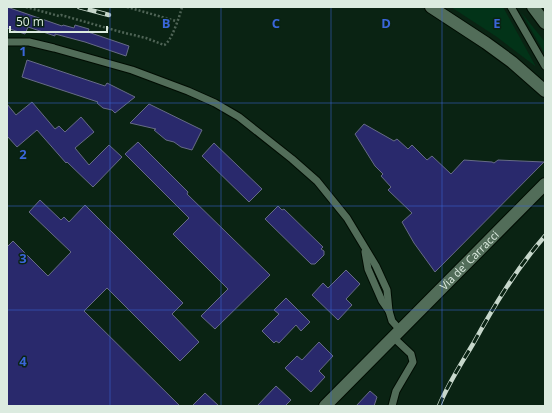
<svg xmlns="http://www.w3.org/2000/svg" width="552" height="413" viewBox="0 0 552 413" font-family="'Open Sans',sans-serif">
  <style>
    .green { fill: #023318 }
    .building { fill: #29296c; stroke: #666b86 }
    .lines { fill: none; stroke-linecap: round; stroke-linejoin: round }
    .service-casing { stroke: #000c02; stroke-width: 9 }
    .tertiary-casing { stroke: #000c02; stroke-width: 14 }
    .path { stroke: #4f6456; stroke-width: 2.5; stroke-dasharray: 2 2; stroke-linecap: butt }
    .service { stroke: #526d59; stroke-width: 7 }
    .tertiary { stroke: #526d59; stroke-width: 12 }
    .rail-casing { stroke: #c7d7cb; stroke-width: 4.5 }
    .rail { stroke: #0a2313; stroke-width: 3; stroke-dasharray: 9; stroke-linecap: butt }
    .grid { fill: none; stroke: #3a66d9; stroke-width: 1; stroke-opacity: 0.55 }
    .labels { text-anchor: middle; stroke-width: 3; stroke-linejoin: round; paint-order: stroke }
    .street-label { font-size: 11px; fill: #dcebe0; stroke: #0a2313 }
    .grid-label { font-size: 13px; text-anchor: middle; font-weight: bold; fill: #3a66d9; stroke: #0a2313; stroke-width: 3; stroke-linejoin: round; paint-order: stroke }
  </style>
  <rect width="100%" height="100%" fill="#0a2313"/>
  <!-- green -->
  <g class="green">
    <polygon points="451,7 503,7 535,65 535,66 497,37"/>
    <polygon points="521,12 545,42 545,54"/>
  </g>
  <!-- building -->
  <g class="building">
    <polygon points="7,7 62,26 63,25 74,28 75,25 89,29 88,32 129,46 126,56 85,42 55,34 55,36 28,27 25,34 7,28"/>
    <polygon points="27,60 105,86 107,83 135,97 115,113 112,110 103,108 97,103 98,102 22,77"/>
    <polygon points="32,102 55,129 59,126 65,132 81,117 94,132 75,148 89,165 109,145 122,157 93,187 67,162 66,163 37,130 17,147 7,136 7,104 16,115"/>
    <polygon points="149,104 202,130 192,150 181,147 174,142 166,140 154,130 156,129 130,123"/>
    <polygon points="364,124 394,141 397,139 408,149 412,145 427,160 432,156 451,174 464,160 492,162 494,163 498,160 544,162 435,272 414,243 402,222 412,213 388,190 391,187 381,176 383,174 375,166 355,134"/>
    <polygon points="138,142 188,192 187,194 270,275 215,329 201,316 228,289 173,234 189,218 125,154"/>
    <polygon points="214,143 262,189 249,202 202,156"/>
    <polygon points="40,200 61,220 64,217 69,222 85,205 183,303 172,314 199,342 180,361 107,288 84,311 180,406 7,406 7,247 13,241 48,276 71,252 29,212"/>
    <polygon points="278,206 282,210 284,209 323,247 321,249 324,251 324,255 315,264 311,264 265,219"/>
    <polygon points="346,270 360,284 346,299 352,305 338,320 312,295 323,283 328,288"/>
    <polygon points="286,298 310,322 301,331 296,325 279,343 276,341 274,343 262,331 279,314 274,310"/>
    <polygon points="319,342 333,356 319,371 325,377 311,392 285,368 297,356 302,360"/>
    <polygon points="276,386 291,400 285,406 257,406"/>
    <polygon points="370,391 377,397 374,406 356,406"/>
    <polygon points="205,393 219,406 192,406"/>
  </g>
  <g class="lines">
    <!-- service casing -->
    <g class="service-casing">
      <g id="service">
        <polyline points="511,7 545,66"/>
        <polyline points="7,42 29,42 54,48 132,70 188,91 215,103 239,117 292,159 317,181 347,218 376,266 387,290 389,311"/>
        <polyline points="365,252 368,269 382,301 389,311 392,321 400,330"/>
        <polyline points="392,406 396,391 413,362 411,354 393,337"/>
      </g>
    </g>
    <!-- tertiary casing -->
    <g class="tertiary-casing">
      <g id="tertiary">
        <polyline points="431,7 486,43 512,62 545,91"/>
        <polyline points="533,7 545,23"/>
        <path id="s1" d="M 325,406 L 545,184"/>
      </g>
    </g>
    <!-- path -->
    <g class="path">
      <path d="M 26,7 L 59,16 L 61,15 L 121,32 L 146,38 L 164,45 C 171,43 180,15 182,7"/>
      <polyline points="127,7 176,21"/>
    </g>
    <!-- service -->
    <use href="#service" class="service"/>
    <!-- tertiary -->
    <use href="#tertiary" class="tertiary"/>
    <!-- rail casing -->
    <g class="rail-casing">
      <g id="rail">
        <polyline points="79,7 109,15"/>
        <path d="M 439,406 C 448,384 461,364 473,344 C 494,306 516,269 545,236"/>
      </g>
    </g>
    <!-- rail -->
    <use href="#rail" class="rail"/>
  </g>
  <!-- grid -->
  <path class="grid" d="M 110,7 L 110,406M 221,7 L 221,406M 331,7 L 331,406M 442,7 L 442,406M 7,103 L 545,103M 7,206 L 545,206M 7,310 L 545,310"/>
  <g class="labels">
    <!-- street labels -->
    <g class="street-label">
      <text dy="4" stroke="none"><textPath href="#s1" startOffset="205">Via de' Carracci</textPath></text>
    </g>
  </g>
  <g class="grid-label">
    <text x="166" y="28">B</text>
    <text x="276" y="28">C</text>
    <text x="386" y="28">D</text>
    <text x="497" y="28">E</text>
    <text x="23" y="56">1</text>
    <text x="23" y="159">2</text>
    <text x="23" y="263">3</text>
    <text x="23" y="366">4</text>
  </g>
  <!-- border -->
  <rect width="552" height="413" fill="none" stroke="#dcebe0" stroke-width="16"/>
  <!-- scale -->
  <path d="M10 26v6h97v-6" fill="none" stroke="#dcebe0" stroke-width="2"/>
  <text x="16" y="26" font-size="12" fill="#dcebe0" stroke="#0a2313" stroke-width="3" paint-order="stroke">50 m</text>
</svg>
